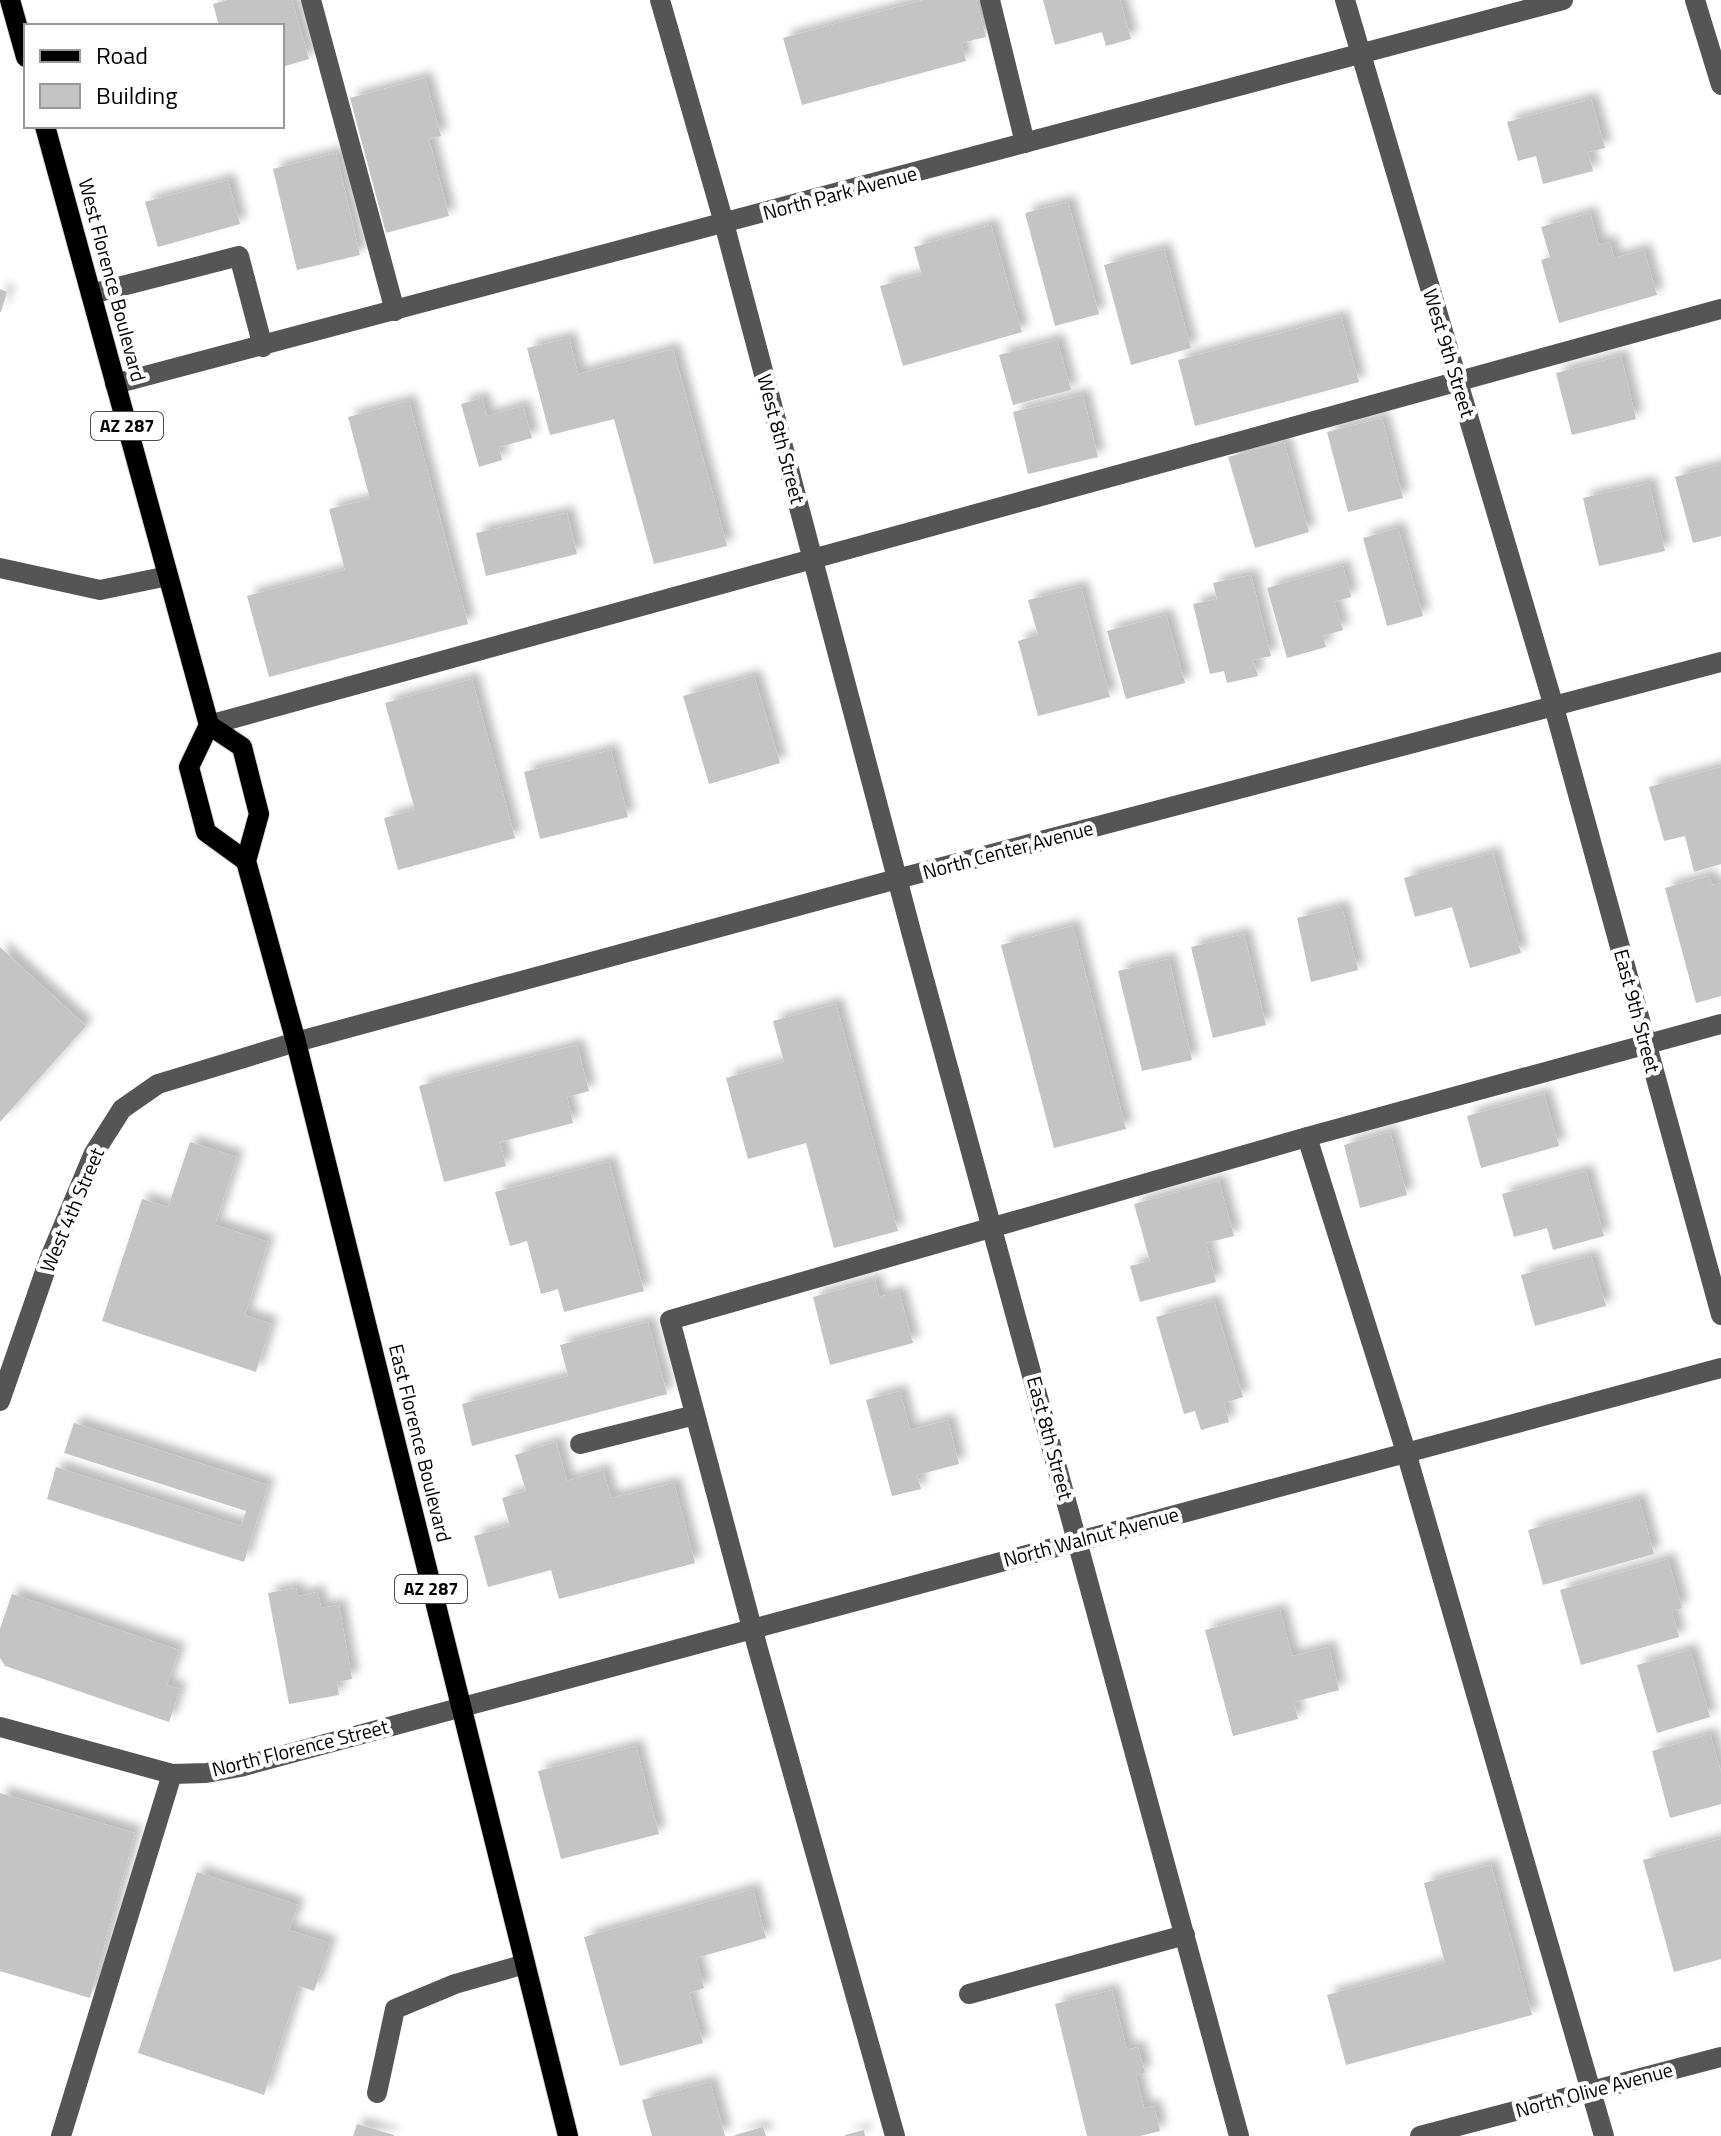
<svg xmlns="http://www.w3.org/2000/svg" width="1721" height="2136" viewBox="0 0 1721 2136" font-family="'Titillium Web',sans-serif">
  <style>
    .building { fill: #c4c4c4; filter: url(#shadow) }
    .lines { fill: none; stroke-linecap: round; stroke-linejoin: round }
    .major-casing { stroke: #dbdbdb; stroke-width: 22 }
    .minor { stroke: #555; stroke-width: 20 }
    .major { stroke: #000; stroke-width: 20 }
    .labels { text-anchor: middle; stroke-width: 8; stroke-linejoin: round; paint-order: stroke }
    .shield { fill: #fff; stroke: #4c4c4c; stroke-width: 2 }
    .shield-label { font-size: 18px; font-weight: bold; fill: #000 }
    .street-label { font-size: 20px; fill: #000; stroke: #fff }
  </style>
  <defs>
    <filter id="shadow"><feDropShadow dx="7" dy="-7" stdDeviation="4" flood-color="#0004"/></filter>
  </defs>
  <rect width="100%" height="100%" fill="#fff"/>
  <!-- building -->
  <g class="building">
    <polygon points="228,0 292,0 309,59 282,67 282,26 219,26 213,4"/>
    <polygon points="923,0 976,0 986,37 961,43 966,61 802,105 783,38"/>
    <polygon points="1043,0 1120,0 1131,39 1106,46 1102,32 1055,45"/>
    <polygon points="425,78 441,136 429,139 449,216 386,233 350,98"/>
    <polygon points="1591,99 1605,148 1588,152 1593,171 1543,184 1536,156 1518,161 1507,122"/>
    <polygon points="336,153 360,255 297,270 273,169"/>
    <polygon points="228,180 240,224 158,247 145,202"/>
    <polygon points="1068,202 1099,314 1055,326 1025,213"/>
    <polygon points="1590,213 1599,245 1610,242 1614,258 1644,250 1657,295 1559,323 1541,260 1550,257 1541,227"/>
    <polygon points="991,225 1022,332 903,366 880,286 922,275 914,247"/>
    <polygon points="1164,249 1191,348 1131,365 1104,265"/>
    <polygon points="0,289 7,292 1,312 0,312"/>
    <polygon points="1341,317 1359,382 1195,426 1178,360"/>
    <polygon points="569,338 578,374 673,349 727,546 654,564 614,419 550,435 527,348"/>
    <polygon points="1057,340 1071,390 1013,405 999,355"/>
    <polygon points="1621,356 1636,419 1572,435 1556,373"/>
    <polygon points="1083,395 1098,457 1028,474 1013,412"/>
    <polygon points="482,398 487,416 523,406 532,438 499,447 502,460 479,467 461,404"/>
    <polygon points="409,401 468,624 269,677 247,596 345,570 329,509 370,499 348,417"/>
    <polygon points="1382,418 1403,498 1348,512 1327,432"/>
    <polygon points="1284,442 1309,532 1255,548 1228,457"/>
    <polygon points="1721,465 1721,536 1693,543 1675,477"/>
    <polygon points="1649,483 1665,551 1599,566 1583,498"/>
    <polygon points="567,513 577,554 486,576 476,533"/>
    <polygon points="1398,528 1423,616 1387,626 1363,538"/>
    <polygon points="1343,566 1351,597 1334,602 1343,630 1323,636 1326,647 1287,658 1267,588"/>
    <polygon points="1251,575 1271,656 1253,660 1258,676 1227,683 1224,671 1210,674 1193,604 1217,599 1213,583"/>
    <polygon points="1081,587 1110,697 1038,716 1018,641 1038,635 1028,600"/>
    <polygon points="1166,615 1185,683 1126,699 1107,631"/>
    <polygon points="754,676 780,763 709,784 683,696"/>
    <polygon points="472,679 515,838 398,870 384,818 415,810 385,703"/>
    <polygon points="611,750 628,817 540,839 524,772"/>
    <polygon points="1721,767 1721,864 1694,872 1685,836 1664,841 1649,787"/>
    <polygon points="1493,853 1521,953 1470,968 1452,907 1415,917 1404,878"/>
    <polygon points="1708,876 1713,885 1721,883 1721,996 1696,1003 1665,888"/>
    <polygon points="1342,907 1358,970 1311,982 1297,918"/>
    <polygon points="1073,926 1126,1129 1054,1148 1001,945"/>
    <polygon points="1244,934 1266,1025 1213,1038 1191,947"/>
    <polygon points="0,947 86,1026 0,1122"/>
    <polygon points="1169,959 1192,1060 1142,1071 1118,971"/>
    <polygon points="836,1004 898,1231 834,1248 806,1143 748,1159 726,1078 784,1062 773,1021"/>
    <polygon points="577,1045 589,1091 567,1097 573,1123 500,1142 506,1166 444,1182 419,1086"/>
    <polygon points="1544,1094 1559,1146 1481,1168 1467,1116"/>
    <polygon points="1390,1132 1407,1195 1360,1208 1344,1145"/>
    <polygon points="190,1142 237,1157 215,1225 268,1242 245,1315 271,1324 256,1372 102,1321 142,1199 168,1207"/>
    <polygon points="609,1162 644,1291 564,1312 558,1289 541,1294 527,1241 510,1246 495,1192"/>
    <polygon points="1586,1171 1604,1236 1553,1250 1547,1228 1514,1237 1502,1194"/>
    <polygon points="1219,1181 1234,1236 1206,1243 1216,1282 1140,1302 1130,1266 1150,1261 1134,1204"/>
    <polygon points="1591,1256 1606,1306 1535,1326 1521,1275"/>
    <polygon points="875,1280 879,1297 899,1292 913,1343 830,1365 813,1297"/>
    <polygon points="1214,1301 1243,1397 1224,1403 1229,1422 1201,1430 1195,1411 1184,1414 1156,1317"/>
    <polygon points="648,1322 667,1394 472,1446 462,1404 568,1376 560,1345"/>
    <polygon points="900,1391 910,1430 948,1420 959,1464 917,1475 921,1489 892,1496 866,1400"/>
    <polygon points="74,1423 268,1485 244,1562 47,1499 56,1467 241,1526 246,1511 64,1453"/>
    <polygon points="556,1442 567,1481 603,1470 611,1498 674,1483 695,1563 559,1599 551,1570 488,1587 474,1536 510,1526 502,1498 526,1491 515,1455"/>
    <polygon points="1639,1499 1654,1554 1543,1585 1528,1530"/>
    <polygon points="1668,1559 1682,1608 1672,1611 1679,1637 1581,1665 1560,1590"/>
    <polygon points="296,1588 298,1596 318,1592 321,1608 339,1605 352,1679 337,1682 339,1695 289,1704 268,1593"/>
    <polygon points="12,1594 179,1650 167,1685 180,1689 169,1722 5,1666 0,1658 0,1629"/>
    <polygon points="1280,1610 1292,1656 1329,1647 1339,1690 1294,1702 1298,1719 1233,1736 1205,1630"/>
    <polygon points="1690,1650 1710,1717 1657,1733 1637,1665"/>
    <polygon points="1710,1734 1721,1772 1721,1804 1670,1818 1652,1751"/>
    <polygon points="636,1746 659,1834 561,1859 538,1771"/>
    <polygon points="0,1793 135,1833 90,1998 0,1971"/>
    <polygon points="1721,1839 1721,1959 1674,1972 1643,1860"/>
    <polygon points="1491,1865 1532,2015 1346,2065 1327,1995 1445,1963 1424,1883"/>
    <polygon points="197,1872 298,1905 289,1930 330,1943 314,1991 299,1986 264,2095 138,2053"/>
    <polygon points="753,1889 766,1938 696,1958 704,1988 689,1993 703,2043 620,2066 584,1937"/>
    <polygon points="1112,1990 1127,2050 1138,2047 1145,2073 1136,2075 1144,2108 1154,2106 1160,2131 1140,2136 1087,2136 1055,2004"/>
    <polygon points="710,2082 725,2136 652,2136 642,2100"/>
    <polygon points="357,2124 394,2135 394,2136 353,2136"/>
    <polygon points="763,2127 766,2136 735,2136 735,2135"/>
    <polygon points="864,2130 865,2136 845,2136 845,2135"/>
  </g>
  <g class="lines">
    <!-- major casing -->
    <g class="major-casing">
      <g id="major">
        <polyline points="10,0 26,57"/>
        <polyline points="45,126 209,725 189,767 206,832 246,861"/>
        <polyline points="209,725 242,747 259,814 246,861 296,1042 568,2136"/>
      </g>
    </g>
    <!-- minor -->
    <g class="minor">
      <polyline points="311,0 395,311"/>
      <polyline points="660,0 724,223 912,935 1239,2136"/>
      <polyline points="990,0 1025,143"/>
      <polyline points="1345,0 1554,707 1721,1315"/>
      <polyline points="1695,0 1721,85"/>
      <polyline points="91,294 239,256 263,347"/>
      <polyline points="115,384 1563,0"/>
      <polyline points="0,568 100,590 168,576"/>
      <polyline points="209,725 1721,309"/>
      <polyline points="1307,1137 1406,1452 1604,2136"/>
      <polyline points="0,1401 49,1260 94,1153 122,1109 158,1084 296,1042 897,879 1721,662"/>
      <polyline points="580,1444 695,1415"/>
      <polyline points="0,1727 172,1774 206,1773 240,1767 1721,1368"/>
      <polyline points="969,1994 1185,1935"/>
      <polyline points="377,2093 395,2009 455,1984 525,1964"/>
      <polyline points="61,2136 172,1774"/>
      <polyline points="895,2136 752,1628 670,1320 1307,1137 1721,1024"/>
      <polyline points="1420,2136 1721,2057"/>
    </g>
    <!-- major -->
    <use href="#major" class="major"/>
  </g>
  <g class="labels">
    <!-- shield labels -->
    <g class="shield">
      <rect x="91" y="412" width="72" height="28" rx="6"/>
      <rect x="395" y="1575" width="72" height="28" rx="6"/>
    </g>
    <g class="shield-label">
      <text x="127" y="432">AZ 287</text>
      <text x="431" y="1595">AZ 287</text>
    </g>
    <!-- street labels -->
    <g class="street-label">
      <text transform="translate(840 193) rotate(-15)" y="7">North Park Avenue</text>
      <text transform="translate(112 280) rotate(75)" y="7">West Florence Boulevard</text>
      <text transform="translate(1449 353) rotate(73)" y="7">West 9th Street</text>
      <text transform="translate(781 439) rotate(75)" y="7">West 8th Street</text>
      <text transform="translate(1008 850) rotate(-15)" y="7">North Center Avenue</text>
      <text transform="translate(1637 1011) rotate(75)" y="7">East 9th Street</text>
      <text transform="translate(72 1210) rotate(-67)" y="7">West 4th Street</text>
      <text transform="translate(1050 1438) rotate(75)" y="7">East 8th Street</text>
      <text transform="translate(420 1443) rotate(76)" y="7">East Florence Boulevard</text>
      <text transform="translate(1091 1537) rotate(-15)" y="7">North Walnut Avenue</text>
      <text transform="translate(300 1748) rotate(-14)" y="7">North Florence Street</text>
      <text transform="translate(1594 2090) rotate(-15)" y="7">North Olive Avenue</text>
    </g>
  </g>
  <!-- legend -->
  <rect x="24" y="24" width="260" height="104" fill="#ffffff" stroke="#999999" stroke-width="2"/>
  <rect x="40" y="50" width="40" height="12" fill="#000000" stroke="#999999" stroke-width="2"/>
  <text x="96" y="64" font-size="24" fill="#000000">Road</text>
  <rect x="40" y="84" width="40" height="24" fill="#c4c4c4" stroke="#999999" stroke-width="2"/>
  <text x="96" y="104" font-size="24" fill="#000000">Building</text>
</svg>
